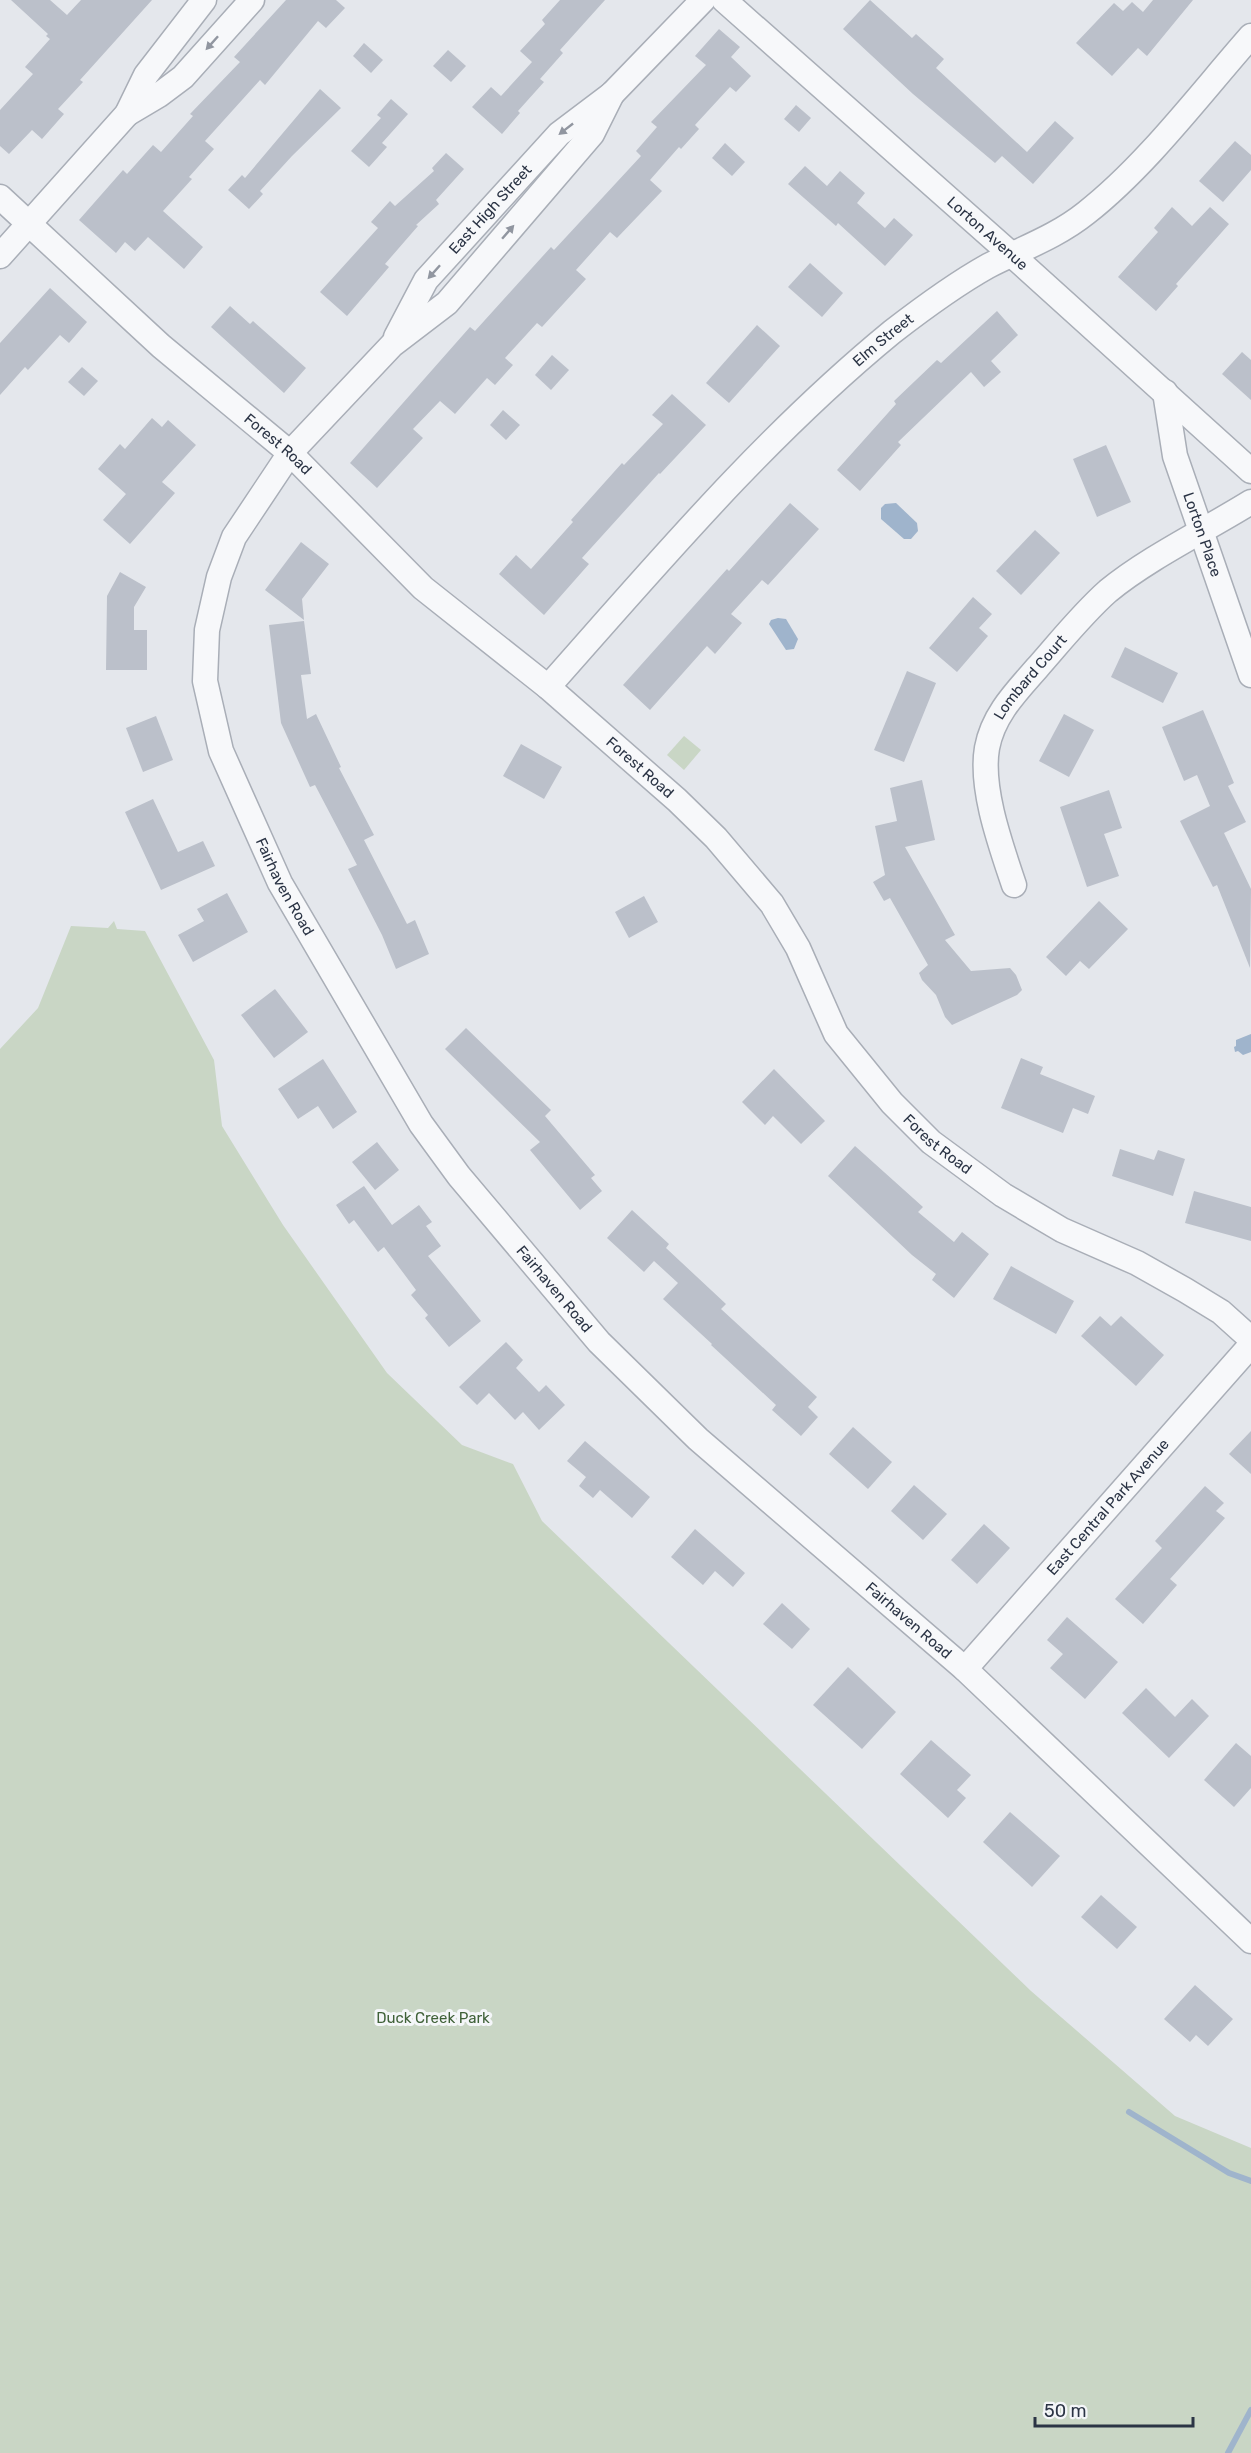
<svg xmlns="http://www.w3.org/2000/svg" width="1251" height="2453" viewBox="0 0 1251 2453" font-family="Rubik,sans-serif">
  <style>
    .green { fill: #c9d6c5 }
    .water { fill: #9fb4cc }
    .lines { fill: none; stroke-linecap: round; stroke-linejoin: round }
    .stream { stroke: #9fb4cc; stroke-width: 6 }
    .building { fill: #bbc0ca }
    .minor-casing { stroke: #a9aeb7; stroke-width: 27 }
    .minor { stroke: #f7f8fa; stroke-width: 24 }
    .oneway { fill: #9196a0 }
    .labels { text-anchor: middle; stroke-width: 6; stroke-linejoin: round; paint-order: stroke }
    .street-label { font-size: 15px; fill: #2b3445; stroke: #f4f6f9 }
    .park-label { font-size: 15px; fill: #3f6138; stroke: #f4f6f9 }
  </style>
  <rect width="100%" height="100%" fill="#e4e7ec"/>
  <!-- green -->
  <g class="green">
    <polygon points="684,736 701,750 684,770 667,755"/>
    <polygon points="114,921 117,929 145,931 214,1060 222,1126 283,1225 387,1373 462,1445 513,1464 542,1521 1031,1991 1175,2116 1251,2148 1251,2453 0,2453 0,1049 38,1008 71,926 108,928"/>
  </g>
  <!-- water -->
  <g class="water">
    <polygon points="896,503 917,523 918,531 911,539 904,539 881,519 881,508 885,504"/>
    <polygon points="778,618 786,619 798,639 794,649 786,650 769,624 771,620"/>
    <polygon points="1251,1034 1251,1052 1243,1055 1238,1051 1235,1052 1234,1047 1236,1046 1236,1040"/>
  </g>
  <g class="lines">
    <!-- stream -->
    <g class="stream">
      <polyline points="1129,2112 1229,2173 1251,2181"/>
      <polyline points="1228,2453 1251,2410"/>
    </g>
  </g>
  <!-- building -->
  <g class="building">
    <polygon points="11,0 50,0 67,15 81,0 152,0 80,80 83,82 58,109 64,114 42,139 32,130 9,154 0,146 0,110 33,74 25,67 50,39 46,36 48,34"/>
    <polygon points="286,0 336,0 345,8 326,28 318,21 265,85 260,80 205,141 214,149 189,177 192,179 163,211 203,247 184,269 148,237 135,251 125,242 116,253 79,220 123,170 127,174 153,145 161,152 193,116 190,114 240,62 234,57"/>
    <polygon points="560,0 605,0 560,50 563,53 540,79 544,82 518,111 520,113 502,134 472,107 491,87 501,96 532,62 520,51 545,24 542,20"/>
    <polygon points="870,0 912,38 916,34 944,59 936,68 1027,152 1055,121 1074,138 1033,184 1002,156 995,163 913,94 843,29"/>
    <polygon points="1153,0 1193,0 1147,56 1138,48 1112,76 1076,43 1114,3 1123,11 1132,2 1143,12"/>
    <polygon points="719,29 740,47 731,57 751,76 736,92 730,87 695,125 699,129 681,149 679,147 650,180 662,191 617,238 610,232 576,270 586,279 542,327 537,323 505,358 513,365 495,385 487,378 455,414 440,401 413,429 423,438 377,488 350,463 470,327 475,331 551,247 554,250 641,156 636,151 657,127 651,122 706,65 695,56"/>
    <polygon points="364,43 383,60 371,73 353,56"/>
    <polygon points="448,50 466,66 451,82 433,66"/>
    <polygon points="320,89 341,108 292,156 260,191 263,194 249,209 228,190 242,175 245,178"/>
    <polygon points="391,99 408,114 382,143 387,147 369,167 351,151 381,118 377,115"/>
    <polygon points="796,105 811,118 799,132 784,119"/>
    <polygon points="1235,141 1251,155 1251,170 1223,202 1199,181"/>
    <polygon points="725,143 745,162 732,176 712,158"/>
    <polygon points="446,153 464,169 436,200 439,204 416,225 418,226 385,264 389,267 347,316 320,292 378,228 371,222 390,201 395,206 434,171 432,168"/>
    <polygon points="805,166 827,186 840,171 865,193 857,203 885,228 894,218 913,235 885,266 838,223 836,226 788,184"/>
    <polygon points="1172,207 1192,226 1210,207 1229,224 1176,284 1178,286 1156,311 1118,277 1158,232 1154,228"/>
    <polygon points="810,263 843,293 822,317 788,287"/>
    <polygon points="50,288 87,322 69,343 60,335 28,370 25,367 0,395 0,343"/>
    <polygon points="230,306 250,324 253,321 306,368 284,393 211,327"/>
    <polygon points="997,311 1018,335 991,361 1001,372 984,387 971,372 898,442 901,445 860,491 837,470 896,404 894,401 937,360 941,363"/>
    <polygon points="757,325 780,346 729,403 706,383"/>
    <polygon points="1242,352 1251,360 1251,400 1222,374"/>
    <polygon points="552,355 569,370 551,390 535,375"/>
    <polygon points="82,367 98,381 84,396 68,382"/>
    <polygon points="672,394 706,425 660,474 659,473 582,558 589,564 544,615 499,574 516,555 531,569 573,522 571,520 622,463 624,465 663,424 652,415"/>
    <polygon points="503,410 520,425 506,440 490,425"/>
    <polygon points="152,418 162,427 168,420 196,445 162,482 175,493 130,544 103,520 126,494 98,469 120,444 125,449"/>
    <polygon points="1106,445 1131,502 1097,517 1073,459"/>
    <polygon points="790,503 819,529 768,585 762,580 731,614 742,623 715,654 707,646 650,710 623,685 727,569 729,571"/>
    <polygon points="1035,530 1060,553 1021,595 996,571"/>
    <polygon points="301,542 329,564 302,599 304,620 265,590"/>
    <polygon points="120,572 146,587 134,607 134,630 147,630 147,670 106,670 107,596"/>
    <polygon points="973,597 992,614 979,628 988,636 957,672 929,648"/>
    <polygon points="304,621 311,674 301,675 307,719 316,714 341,767 339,768 374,835 364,840 407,924 415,920 429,954 396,969 382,935 348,869 357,865 315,785 310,787 281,723 269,625"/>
    <polygon points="1125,647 1178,673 1163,703 1111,677"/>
    <polygon points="907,671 936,683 904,762 874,750"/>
    <polygon points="1203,710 1234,783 1228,786 1246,822 1224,833 1251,889 1250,968 1217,885 1213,887 1180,821 1210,806 1197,775 1184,781 1162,727"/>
    <polygon points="1064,714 1094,730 1069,777 1039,761"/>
    <polygon points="156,716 173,760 143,772 126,728"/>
    <polygon points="521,744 562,767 544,799 503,776"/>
    <polygon points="922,780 935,840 905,847 955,935 945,940 971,971 1010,968 1016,975 1022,990 1017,995 952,1025 945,1017 936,995 922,980 919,973 928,965 890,898 884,901 873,882 885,875 875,826 897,821 890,788"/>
    <polygon points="1109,790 1122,828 1104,834 1119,876 1087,887 1060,807"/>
    <polygon points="153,799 178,852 203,841 215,866 161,890 125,812"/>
    <polygon points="227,893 248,932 193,962 178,935 204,921 197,909"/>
    <polygon points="644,896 658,922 629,938 615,912"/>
    <polygon points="1099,901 1128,929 1089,969 1080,961 1066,976 1046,957"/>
    <polygon points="275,989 308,1032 274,1058 241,1015"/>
    <polygon points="466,1028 551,1110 545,1116 595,1175 591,1178 602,1191 580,1210 530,1150 540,1142 445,1049"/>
    <polygon points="1021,1058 1043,1067 1040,1074 1095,1096 1088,1114 1073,1108 1063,1133 1001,1108"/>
    <polygon points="323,1059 357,1112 333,1129 318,1106 298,1119 278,1089"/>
    <polygon points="774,1069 825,1121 801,1144 773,1116 765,1125 742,1102"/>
    <polygon points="377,1142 399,1170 375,1190 352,1162"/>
    <polygon points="855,1146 923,1207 918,1212 954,1242 962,1232 989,1254 954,1298 932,1280 936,1274 912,1255 828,1176"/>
    <polygon points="1120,1149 1154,1160 1158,1150 1185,1159 1173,1196 1112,1176"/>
    <polygon points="364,1186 392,1225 419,1205 432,1222 426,1226 441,1246 428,1256 481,1321 449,1347 425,1318 428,1315 411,1295 416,1290 384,1247 378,1252 354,1220 349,1224 336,1205"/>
    <polygon points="1194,1191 1251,1207 1251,1241 1185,1223"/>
    <polygon points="632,1210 669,1244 666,1248 726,1304 721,1309 817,1397 808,1407 818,1417 801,1436 772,1410 776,1405 711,1345 712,1344 663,1299 678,1283 654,1261 644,1272 607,1238"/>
    <polygon points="1011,1266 1074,1301 1056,1334 993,1299"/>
    <polygon points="1100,1316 1111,1326 1121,1316 1164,1355 1136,1386 1081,1336"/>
    <polygon points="506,1342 523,1360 516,1368 539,1392 546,1385 565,1405 539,1430 523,1412 515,1420 489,1393 477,1405 459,1387"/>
    <polygon points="853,1427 892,1462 868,1489 829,1454"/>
    <polygon points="1251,1431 1251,1474 1229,1454"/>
    <polygon points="585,1441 650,1497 632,1518 600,1490 593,1498 579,1486 586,1477 567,1461"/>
    <polygon points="914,1485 947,1514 923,1540 891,1511"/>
    <polygon points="1205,1486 1224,1503 1216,1511 1225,1518 1170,1579 1177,1585 1143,1624 1115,1599 1162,1548 1155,1541"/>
    <polygon points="984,1524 1010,1548 977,1584 951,1560"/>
    <polygon points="695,1529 745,1573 733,1587 715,1571 703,1585 671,1557"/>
    <polygon points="782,1603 810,1629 792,1649 763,1624"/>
    <polygon points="1067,1617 1118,1662 1085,1699 1050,1668 1063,1654 1047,1640"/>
    <polygon points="848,1667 896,1712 862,1749 813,1705"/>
    <polygon points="1146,1688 1175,1717 1192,1699 1209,1716 1169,1758 1122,1713"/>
    <polygon points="931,1740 971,1775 957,1790 966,1798 948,1818 900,1774"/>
    <polygon points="1236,1743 1251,1756 1251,1788 1234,1807 1204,1780"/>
    <polygon points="1010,1812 1060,1856 1032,1887 983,1842"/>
    <polygon points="1101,1895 1137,1927 1117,1949 1081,1917"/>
    <polygon points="1195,1985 1233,2019 1208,2046 1196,2035 1190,2042 1164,2019"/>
  </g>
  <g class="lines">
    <!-- minor casing -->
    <g class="minor-casing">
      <g id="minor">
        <path id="s1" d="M 724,0 L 1012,255 L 1251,471"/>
        <path id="s2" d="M 612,94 L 592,134 L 447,303 L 392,345 L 290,453 L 234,537 L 219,577 L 207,630 L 205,681 L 221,751 L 280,883 L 421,1124 L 459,1176 L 599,1342 L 698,1439 L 965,1669 L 1251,1941"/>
        <polyline points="127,114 159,95 183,77 252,0"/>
        <path id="s3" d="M 0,197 L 161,346 L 290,453 L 423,588 L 548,687 L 677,800 L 716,838 L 772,904 L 798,948 L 836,1034 L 892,1103 L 931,1142 L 1003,1195 L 1062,1230 L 1137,1263 L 1185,1290 L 1221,1312 L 1251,1339"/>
        <polyline points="0,256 127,114 146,75 204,0"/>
        <path id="s4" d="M 396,337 L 426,280 L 559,134 L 612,94 L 703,0"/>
        <path id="s5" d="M 1165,392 L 1175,456 L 1251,675"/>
        <path id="s6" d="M 548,687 C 658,563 764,437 892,332 C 923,308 954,285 988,266 C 1021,249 1056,237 1086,213 C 1146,166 1200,94 1251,36"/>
        <path id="s7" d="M 1014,885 C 1001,846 980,789 987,748 C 993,715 1016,692 1037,668 C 1060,642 1082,614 1108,591 C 1148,558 1206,530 1251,502"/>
        <path id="s8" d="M 965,1669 L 1251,1345"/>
      </g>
    </g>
    <!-- minor -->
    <use href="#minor" class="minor"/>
  </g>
  <!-- one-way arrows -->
  <defs><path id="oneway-solid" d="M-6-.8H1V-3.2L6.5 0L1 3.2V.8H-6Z" transform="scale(1.5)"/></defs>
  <g class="oneway">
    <use href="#oneway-solid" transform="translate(212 43) rotate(132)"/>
    <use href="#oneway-solid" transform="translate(566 129) rotate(142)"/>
    <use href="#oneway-solid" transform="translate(508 232) rotate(-49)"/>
    <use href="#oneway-solid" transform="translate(434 272) rotate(132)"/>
  </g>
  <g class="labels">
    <!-- street labels -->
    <g class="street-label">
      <text dy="5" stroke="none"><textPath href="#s4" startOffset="160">East High Street</textPath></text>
      <text dy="5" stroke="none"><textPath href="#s1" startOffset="352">Lorton Avenue</textPath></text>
      <text dy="5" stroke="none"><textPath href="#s6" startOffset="483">Elm Street</textPath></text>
      <text dy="5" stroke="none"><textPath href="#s3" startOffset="372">Forest Road</textPath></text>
      <text dy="5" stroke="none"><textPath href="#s5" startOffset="148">Lorton Place</textPath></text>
      <text dy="5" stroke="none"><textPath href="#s7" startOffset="225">Lombard Court</textPath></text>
      <text dy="5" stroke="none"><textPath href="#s3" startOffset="858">Forest Road</textPath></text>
      <text dy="5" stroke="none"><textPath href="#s2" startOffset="956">Fairhaven Road</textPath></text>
      <text dy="5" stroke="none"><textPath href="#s3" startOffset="1344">Forest Road</textPath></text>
      <text dy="5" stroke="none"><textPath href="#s2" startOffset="1442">Fairhaven Road</textPath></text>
      <text dy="5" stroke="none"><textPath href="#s8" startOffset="216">East Central Park Avenue</textPath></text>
      <text dy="5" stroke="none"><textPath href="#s2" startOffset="1928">Fairhaven Road</textPath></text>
    </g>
    <!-- park labels -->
    <g class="park-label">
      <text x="433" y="2023">Duck Creek Park</text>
    </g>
  </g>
  <!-- scale -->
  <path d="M1035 2417v9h158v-9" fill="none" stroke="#2b3445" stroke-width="3"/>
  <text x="1044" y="2417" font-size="18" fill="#2b3445" stroke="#f4f6f9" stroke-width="4.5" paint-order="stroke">50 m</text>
</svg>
